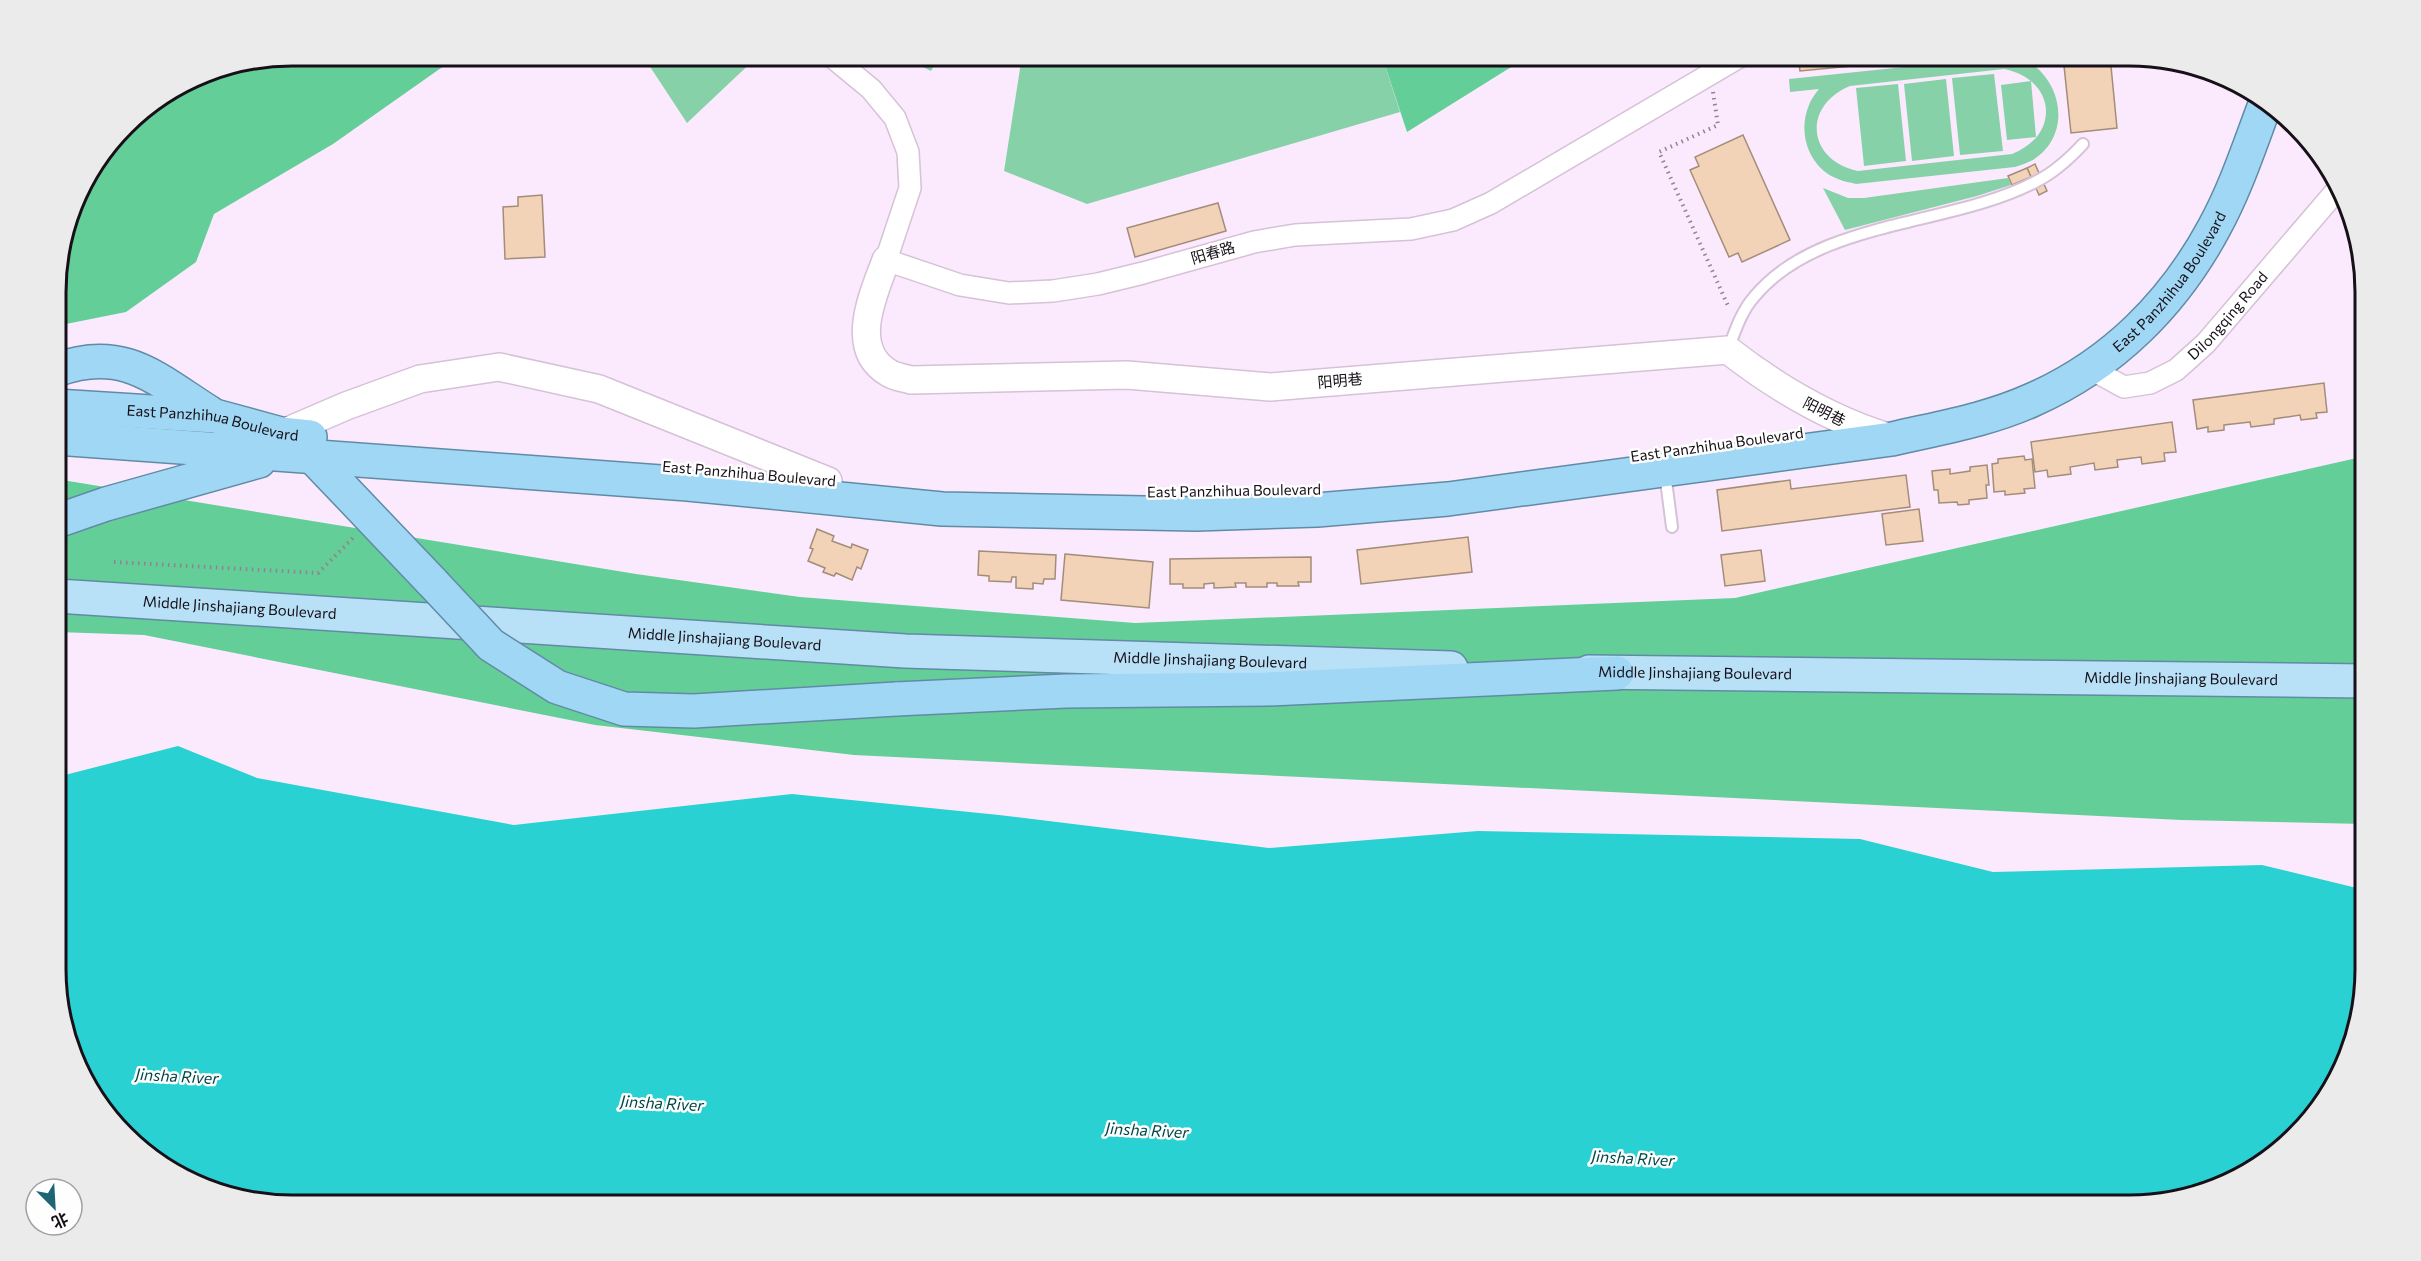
<svg xmlns="http://www.w3.org/2000/svg" width="2421" height="1261" viewBox="0 0 2421 1261" font-family="Commissioner,'Noto Sans SC',sans-serif">
  <style>
    .green { fill: #87d1a8; fill-rule: evenodd }
    .forest { fill: #64ce98 }
    .water { fill: #29d1d2 }
    .building { fill: #f3d3b8; stroke: #a38d7a; stroke-width: 1.5 }
    .lines { fill: none; stroke-linecap: round; stroke-linejoin: round }
    .service-casing { stroke: #d6c1d7; stroke-width: 14 }
    .minor-casing { stroke: #d6c1d7; stroke-width: 24 }
    .tertiary-casing { stroke: #d6c1d7; stroke-width: 30 }
    .primary-casing { stroke: #618ba5; stroke-width: 36 }
    .trunk-casing { stroke: #618ba5; stroke-width: 36 }
    .path { stroke: #908492; stroke-width: 4; stroke-dasharray: 1.5 4.5; stroke-linecap: butt }
    .service { stroke: #fff; stroke-width: 10 }
    .minor { stroke: #fff; stroke-width: 21 }
    .tertiary { stroke: #fff; stroke-width: 27 }
    .primary { stroke: #b8e1f7; stroke-width: 33 }
    .trunk { stroke: #a0d7f4; stroke-width: 33 }
    .trunk-bridge-casing { stroke: #618ba5; stroke-width: 36; stroke-linecap: butt }
    .trunk-bridge { stroke: #a0d7f4; stroke-width: 33 }
    .labels { text-anchor: middle; stroke-width: 5; stroke-linejoin: round; paint-order: stroke }
    .street-label { font-size: 15px; fill: #171018; stroke: #fefefe }
    .water-label { font-size: 16px; font-style: italic; fill: #004748; stroke: #fefefe }
    .rim { fill: none; stroke: #171018; stroke-width: 3 }
  </style>
  <rect width="100%" height="100%" fill="#fbeafd"/>
  <!-- green -->
  <g class="green">
    <polygon points="643,56 758,56 687,123"/>
    <polygon points="901,56 939,56 931,71"/>
    <polygon points="1022,56 1382,56 1400,112 1087,204 1004,171"/>
    <path d="M 2010,56 L 2058,56 L 2059,63 L 2035,66 C 2065,91 2068,138 2033,160 C 2027,163 2021,165 2015,167 L 1856,184 C 1850,182 1844,182 1838,179 C 1809,168 1797,133 1809,105 C 1811,99 1815,94 1819,89 L 1790,92 L 1789,79 ZM 2004,69 C 2056,79 2061,135 2012,154 L 1858,171 C 1807,160 1802,106 1850,86 Z"/>
    <polygon points="1994,74 2003,151 1960,155 1952,78"/>
    <polygon points="1946,79 1954,156 1912,161 1904,84"/>
    <polygon points="2031,81 2036,137 2007,140 2001,85"/>
    <polygon points="1898,84 1906,161 1864,166 1856,88"/>
    <polygon points="2008,178 2011,185 1977,196 1845,230 1823,188 1848,198 1864,198"/>
  </g>
  <!-- forest -->
  <g class="forest">
    <polygon points="292,56 458,56 333,144 214,214 196,262 126,312 56,326 56,276 80,187 136,114 202,73"/>
    <polygon points="1382,56 1529,56 1407,132"/>
    <polygon points="2357,458 2364,458 2365,824 2181,820 854,755 595,725 144,635 57,632 56,479 636,574 800,597 1135,623 1735,598"/>
  </g>
  <!-- water -->
  <polygon class="water" points="178,746 257,778 514,825 792,794 999,815 1269,848 1478,831 1860,839 1993,872 2262,865 2365,890 2365,970 2341,1074 2307,1125 2260,1166 2205,1193 2144,1205 292,1205 187,1181 136,1147 96,1101 58,1000 57,777"/>
  <!-- building -->
  <g class="building">
    <polygon points="1798,56 1957,56 1800,71"/>
    <polygon points="2063,56 2110,56 2117,128 2071,133"/>
    <polygon points="1743,135 1790,240 1742,262 1738,253 1729,257 1690,170 1699,166 1695,157"/>
    <polygon points="2035,164 2047,191 2039,195 2027,168"/>
    <polygon points="2027,168 2031,177 2012,185 2008,176"/>
    <polygon points="542,195 545,257 505,259 503,207 518,206 518,197"/>
    <polygon points="1218,203 1226,231 1135,257 1127,228"/>
    <polygon points="2324,383 2327,412 2316,413 2317,418 2301,420 2300,415 2274,419 2274,424 2251,427 2250,422 2224,425 2224,430 2208,432 2208,427 2197,429 2193,400"/>
    <polygon points="2172,422 2176,452 2164,453 2165,461 2142,464 2141,457 2117,460 2118,467 2095,470 2094,463 2070,467 2071,474 2048,477 2047,470 2035,472 2031,442"/>
    <polygon points="2024,456 2025,460 2032,459 2035,488 2024,489 2025,493 2005,495 2005,491 1994,492 1992,464 1998,463 1998,459"/>
    <polygon points="1987,465 1989,485 1986,485 1987,498 1969,500 1969,504 1958,505 1957,502 1939,503 1938,490 1934,490 1932,471 1950,469 1950,474 1970,471 1970,467"/>
    <polygon points="1906,475 1910,507 1722,531 1717,490 1790,480 1791,489"/>
    <polygon points="1919,509 1923,541 1886,545 1882,514"/>
    <polygon points="817,529 834,536 832,541 851,548 852,544 868,550 861,569 857,567 852,580 836,573 834,576 823,572 825,568 808,561 813,549 810,548"/>
    <polygon points="1468,537 1472,572 1361,584 1357,550"/>
    <polygon points="1761,550 1765,581 1725,586 1721,555"/>
    <polygon points="979,551 1056,555 1055,579 1044,579 1043,584 1033,583 1033,589 1016,588 1016,577 1012,577 1011,582 989,581 989,576 978,575"/>
    <polygon points="1065,554 1153,562 1149,608 1061,600"/>
    <polygon points="1311,557 1311,582 1298,582 1299,586 1277,586 1277,583 1267,583 1267,587 1246,587 1246,583 1235,583 1236,587 1214,588 1214,583 1204,584 1204,588 1183,588 1183,584 1170,584 1170,559"/>
  </g>
  <g class="lines">
    <!-- service casing -->
    <g class="service-casing">
      <g id="service">
        <path d="M 1728,350 C 1735,331 1741,312 1754,297 C 1818,219 1951,227 2037,181 C 2055,172 2069,159 2083,144"/>
        <polyline points="1665,473 1672,527"/>
      </g>
    </g>
    <!-- minor casing -->
    <g class="minor-casing">
      <g id="minor">
        <polyline points="831,56 871,89 895,118 908,152 910,188 886,260 960,285 1009,293 1053,291 1098,284 1143,273 1254,242 1295,235 1411,229 1453,220 1491,203 1741,56"/>
        <path id="s1" d="M 2091,369 L 2124,387 L 2150,383 L 2176,370 L 2206,343 L 2337,190"/>
      </g>
    </g>
    <!-- tertiary casing -->
    <g class="tertiary-casing">
      <g id="tertiary">
        <path d="M 886,260 C 874,293 847,349 889,373 C 895,377 904,378 911,380 L 1127,375 L 1270,387 L 1728,350 C 1778,389 1831,420 1891,438"/>
        <polyline points="281,434 346,406 420,379 499,367 599,389 828,481"/>
      </g>
    </g>
    <!-- primary casing -->
    <g class="primary-casing">
      <g id="primary">
        <path id="s2" d="M 57,596 L 905,651 L 1451,668"/>
        <path id="s3" d="M 1589,672 L 2365,681"/>
      </g>
    </g>
    <!-- trunk casing -->
    <g class="trunk-casing">
      <g id="trunk">
        <path d="M 56,370 C 124,345 156,379 210,413"/>
        <path id="s4" d="M 56,406 L 215,416 L 281,434 L 310,437"/>
        <path id="s5" d="M 56,438 L 688,484 L 942,509 L 1196,514 L 1317,510 L 1448,499 L 1892,439 C 1939,428 1988,420 2032,400 C 2112,365 2173,304 2214,228 C 2236,188 2250,144 2266,102"/>
        <polyline points="312,456 433,583"/>
        <polyline points="57,521 106,504 259,461"/>
        <polyline points="896,699 1066,691 1267,689 1617,673"/>
      </g>
    </g>
    <!-- path -->
    <g class="path">
      <polyline points="1713,92 1718,125 1659,152 1729,308"/>
      <polyline points="114,562 318,573 355,536"/>
    </g>
    <!-- service -->
    <use href="#service" class="service"/>
    <!-- minor -->
    <use href="#minor" class="minor"/>
    <!-- tertiary -->
    <use href="#tertiary" class="tertiary"/>
    <!-- primary -->
    <use href="#primary" class="primary"/>
    <!-- trunk -->
    <use href="#trunk" class="trunk"/>
    <!-- trunk-bridge casing -->
    <g class="trunk-bridge-casing">
      <polyline id="trunk-bridge" points="433,583 491,645 557,687 624,709 694,711 896,699"/>
    </g>
    <!-- trunk-bridge -->
    <use href="#trunk-bridge" class="trunk-bridge"/>
  </g>
  <g class="labels">
    <!-- street labels -->
    <g class="street-label">
      <text transform="translate(1213 253) rotate(-16)" y="5">阳春路</text>
      <text dy="5" stroke="none"><textPath href="#s5" startOffset="2174">East Panzhihua Boulevard</textPath></text>
      <text dy="5" stroke="none"><textPath href="#s1" startOffset="168">Dilongqing Road</textPath></text>
      <text transform="translate(1340 381) rotate(-5)" y="5">阳明巷</text>
      <text transform="translate(1824 412) rotate(27)" y="5">阳明巷</text>
      <text dy="5" stroke="none"><textPath href="#s4" startOffset="158">East Panzhihua Boulevard</textPath></text>
      <text transform="translate(1717 445) rotate(-8)" y="5">East Panzhihua Boulevard</text>
      <text transform="translate(749 474) rotate(5)" y="5">East Panzhihua Boulevard</text>
      <text transform="translate(1234 491) rotate(-1)" y="5">East Panzhihua Boulevard</text>
      <text dy="5" stroke="none"><textPath href="#s2" startOffset="183">Middle Jinshajiang Boulevard</textPath></text>
      <text dy="5" stroke="none"><textPath href="#s2" startOffset="669">Middle Jinshajiang Boulevard</textPath></text>
      <text dy="5" stroke="none"><textPath href="#s2" startOffset="1155">Middle Jinshajiang Boulevard</textPath></text>
      <text dy="5" stroke="none"><textPath href="#s3" startOffset="106">Middle Jinshajiang Boulevard</textPath></text>
      <text dy="5" stroke="none"><textPath href="#s3" startOffset="592">Middle Jinshajiang Boulevard</textPath></text>
    </g>
    <!-- water labels -->
    <g class="water-label">
      <text transform="translate(177 1076) rotate(3)" y="6">Jinsha River</text>
      <text transform="translate(662 1103) rotate(3)" y="6">Jinsha River</text>
      <text transform="translate(1147 1130) rotate(3)" y="6">Jinsha River</text>
      <text transform="translate(1633 1158) rotate(3)" y="6">Jinsha River</text>
    </g>
  </g>
  <!-- crop -->
  <path d="M0 0H2421V1261H0ZM292 66H2129A226 226 0 0 1 2355 292V969A226 226 0 0 1 2129 1195H292A226 226 0 0 1 66 969V292A226 226 0 0 1 292 66Z" fill="#ecebec" fill-rule="evenodd"/>
  <path class="rim" d="M292 66H2129A226 226 0 0 1 2355 292V969A226 226 0 0 1 2129 1195H292A226 226 0 0 1 66 969V292A226 226 0 0 1 292 66Z"/>
  <!-- north arrow -->
  <g transform="translate(54 1207) rotate(156)"><circle r="28" fill="#fefefe" stroke="#a29fa2" stroke-width="1.5"/>
  <path d="M0-4.5L10 22L0 15L-10 22Z" fill="#1d6474"/>
  <text y="-9" font-size="16" font-weight="bold" text-anchor="middle" fill="#171018">北</text>
  </g>
</svg>
